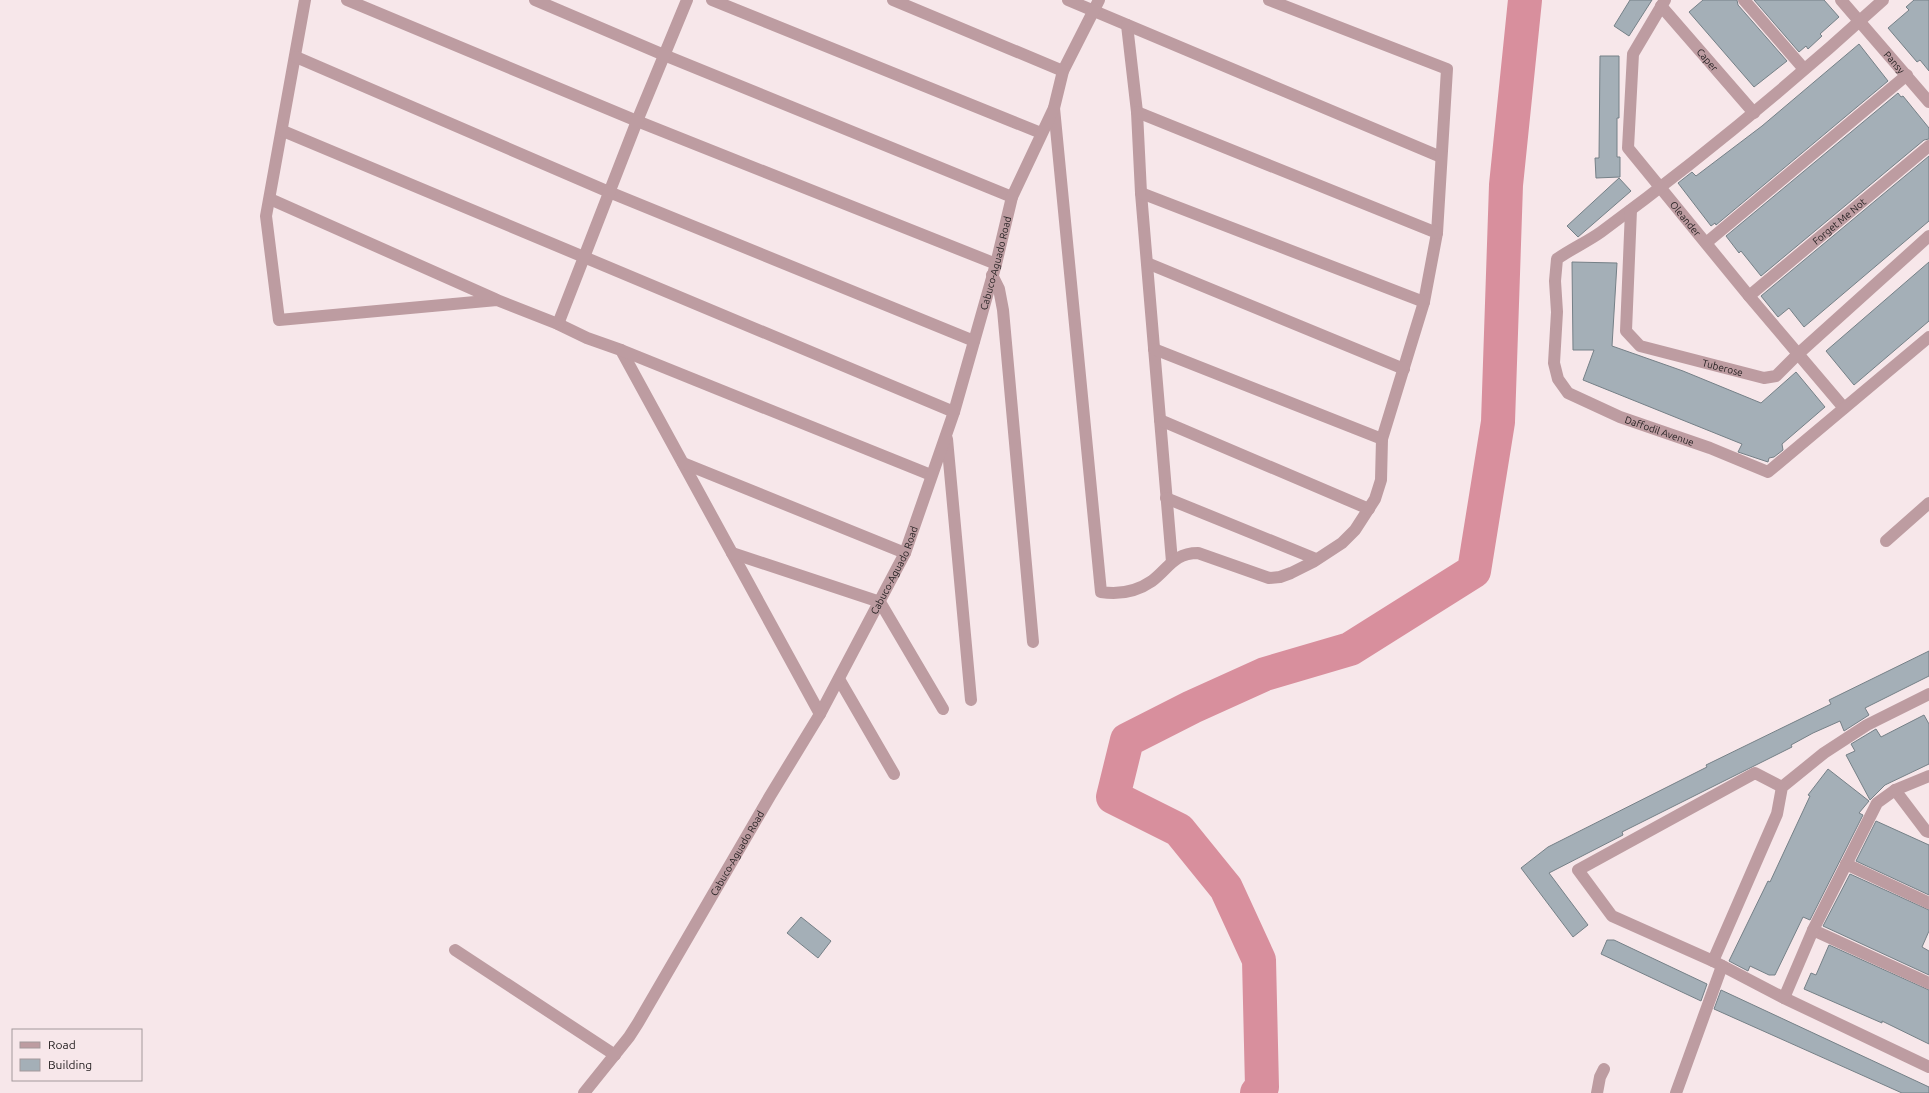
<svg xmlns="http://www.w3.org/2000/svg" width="1929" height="1093" viewBox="0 0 1929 1093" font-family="Ubuntu,sans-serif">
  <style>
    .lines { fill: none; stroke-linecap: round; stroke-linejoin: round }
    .river { stroke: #d88f9d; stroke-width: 34 }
    .building { fill: #a4afb7; stroke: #758087 }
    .minor { stroke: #bd9ca1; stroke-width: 12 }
    .labels { text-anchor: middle; stroke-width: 3; stroke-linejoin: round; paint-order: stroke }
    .street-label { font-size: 10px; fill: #282324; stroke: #f7e7ea }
  </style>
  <rect width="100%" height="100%" fill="#f7e7ea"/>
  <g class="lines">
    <!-- river -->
    <polyline class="river" points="1257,1093 1262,1087 1259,960 1226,888 1179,830 1113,797 1127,740 1192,707 1265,674 1350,649 1474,571 1498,422 1506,185 1525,0"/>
  </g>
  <!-- building -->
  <g class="building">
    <polygon points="1630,0 1652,0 1629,36 1614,26"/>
    <polygon points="1703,0 1737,0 1738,5 1787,61 1754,87 1689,12"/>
    <polygon points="1754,0 1824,0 1839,17 1820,34 1822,36 1808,49 1806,46 1799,52"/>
    <polygon points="1914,0 1929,0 1929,71 1920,60 1917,62 1888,28 1909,10 1906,7"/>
    <polygon points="1859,44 1888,81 1716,225 1715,223 1711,226 1678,183 1692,172 1696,176 1762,126"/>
    <polygon points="1600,56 1619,56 1619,118 1617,118 1617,157 1620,157 1620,177 1596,178 1595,158 1599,158"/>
    <polygon points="1898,93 1901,97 1903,96 1929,128 1929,139 1924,140 1761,276 1741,251 1739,253 1726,236"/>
    <polygon points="1929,156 1929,221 1804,327 1789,308 1778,317 1761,296"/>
    <polygon points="1619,178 1631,191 1578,237 1567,226"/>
    <polygon points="1572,262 1617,263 1612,346 1683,371 1761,403 1796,372 1825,407 1782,444 1783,450 1774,457 1769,458 1768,462 1738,452 1742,444 1583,380 1594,350 1573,350"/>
    <polygon points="1929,262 1929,321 1854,385 1826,351"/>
    <polygon points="1929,651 1929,676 1865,708 1869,715 1844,731 1840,721 1813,733 1791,745 1792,747 1622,832 1623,835 1549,873 1588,925 1573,937 1521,868 1548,847 1707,767 1706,765 1831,704 1829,700"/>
    <polygon points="1924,715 1929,724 1929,764 1885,785 1870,800 1846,755 1855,751 1851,744 1876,729 1881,737"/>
    <polygon points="1828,769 1869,801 1859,813 1863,815 1810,920 1803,917 1775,975 1769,975 1750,966 1748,971 1729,961 1768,881 1770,882 1810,796 1808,795"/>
    <polygon points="1876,821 1929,845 1929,895 1856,861"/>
    <polygon points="1850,874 1929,910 1929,931 1922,947 1929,951 1929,975 1823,926"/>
    <polygon points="801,917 831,941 818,958 787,933"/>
    <polygon points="1607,940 1614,940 1707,984 1701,1001 1601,954"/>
    <polygon points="1829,945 1929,990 1929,1044 1882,1021 1882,1023 1804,989 1811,973 1816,975"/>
    <polygon points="1721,990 1929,1087 1929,1093 1902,1093 1714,1009"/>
  </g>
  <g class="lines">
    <!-- minor -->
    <g class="minor">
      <polyline points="305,0 266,216 279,320 497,300 558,324 587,338 621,350 820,714"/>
      <polyline points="347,0 637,121 996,264"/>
      <polyline points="535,0 664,55 1012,197"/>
      <polyline points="712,0 1041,133"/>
      <polyline points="893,0 1063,71"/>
      <polyline points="1068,0 1441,157"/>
      <path id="s1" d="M 1665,0 L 1633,54 L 1628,148 L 1749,296 L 1844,408"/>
      <polyline points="1744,0 1804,69"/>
      <path id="s2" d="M 1841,0 L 1929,102"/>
      <path id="s3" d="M 1883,0 C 1793,82 1699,160 1601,232 C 1587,242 1571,249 1557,259 L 1555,281 L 1557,312 L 1554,363 L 1558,379 L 1568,393 L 1620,417 L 1710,448 L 1768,472 L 1929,337"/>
      <path id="s4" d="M 1661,6 L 1754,113"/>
      <polyline points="1127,25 1137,112 1141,193 1172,562"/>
      <polyline points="296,57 609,192 974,341"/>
      <path d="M 1054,108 L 1101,592 C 1120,595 1136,592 1152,581 C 1169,568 1174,553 1198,553 L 1269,578 L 1280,577 L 1291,573 L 1313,562 L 1342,543 L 1355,530 L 1375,499 L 1381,480 L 1382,439 L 1424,302 L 1437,233 L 1447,69 L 1269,0"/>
      <polyline points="1137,112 1437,233"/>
      <polyline points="283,131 954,412"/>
      <polyline points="1141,193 1424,302"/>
      <polyline points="270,199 495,299"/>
      <path id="s5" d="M 1631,210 L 1626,331 L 1640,346 L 1764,378 L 1776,376 L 1798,354 L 1929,236"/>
      <polyline points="1706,243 1907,75"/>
      <polyline points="1147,263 1404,369"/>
      <polyline points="992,275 999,289 1003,310 1033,642"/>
      <path id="s6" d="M 1749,296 L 1929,146"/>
      <polyline points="558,324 637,121 687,0"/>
      <polyline points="1154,349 1382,439"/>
      <polyline points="621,350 931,475"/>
      <polyline points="1160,420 1369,509"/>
      <polyline points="947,439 971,700"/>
      <polyline points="683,463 905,553"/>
      <polyline points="1166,498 1316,559"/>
      <polyline points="1886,541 1929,503"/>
      <polyline points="732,553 880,602 943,709"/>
      <polyline points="839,679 894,774"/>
      <polyline points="1782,787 1755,773 1578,870 1612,916 1713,961 1784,998 1929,1067"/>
      <polyline points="1895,790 1926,831 1929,832"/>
      <polyline points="1846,864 1929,903"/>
      <polyline points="1813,930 1929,983"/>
      <polyline points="455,950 615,1055"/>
      <polyline points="1713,961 1777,814 1782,787 1824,753 1867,725 1929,694"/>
      <polyline points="1784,998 1813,930 1877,803 1895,790 1929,776"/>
      <path id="s7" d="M 584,1093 L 629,1037 L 638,1023 L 770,796 L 820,714 L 905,553 L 954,412 L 996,264 L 1012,197 L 1054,108 L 1063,71 L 1099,0"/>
      <polyline points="1597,1093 1600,1077 1604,1069"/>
      <polyline points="1676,1093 1722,966"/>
    </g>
  </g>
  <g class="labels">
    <!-- street labels -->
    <g class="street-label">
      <text dy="4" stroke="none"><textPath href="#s4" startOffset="71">Caper</textPath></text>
      <text dy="4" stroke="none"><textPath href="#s2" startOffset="82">Pansy</textPath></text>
      <text dy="4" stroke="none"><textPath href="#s1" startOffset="248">Oleander</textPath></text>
      <text dy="4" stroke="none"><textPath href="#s6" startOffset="117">Forget Me Not</textPath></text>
      <text dy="4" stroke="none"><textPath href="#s7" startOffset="933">Cabuco-Aguado Road</textPath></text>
      <text dy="4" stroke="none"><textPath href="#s5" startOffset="227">Tuberose</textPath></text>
      <text dy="4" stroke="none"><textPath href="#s3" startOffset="654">Daffodil Avenue</textPath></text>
      <text dy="4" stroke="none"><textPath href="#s7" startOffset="609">Cabuco-Aguado Road</textPath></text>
      <text dy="4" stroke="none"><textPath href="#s7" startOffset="285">Cabuco-Aguado Road</textPath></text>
    </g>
  </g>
  <!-- legend -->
  <rect x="12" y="1029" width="130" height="52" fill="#f7e7ea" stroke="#a4999b"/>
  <rect x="20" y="1042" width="20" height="6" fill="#bd9ca1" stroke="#a4999b"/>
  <text x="48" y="1049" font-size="12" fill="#282324">Road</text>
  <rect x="20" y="1059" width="20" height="12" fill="#a4afb7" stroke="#a4999b"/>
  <text x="48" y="1069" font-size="12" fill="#282324">Building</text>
</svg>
